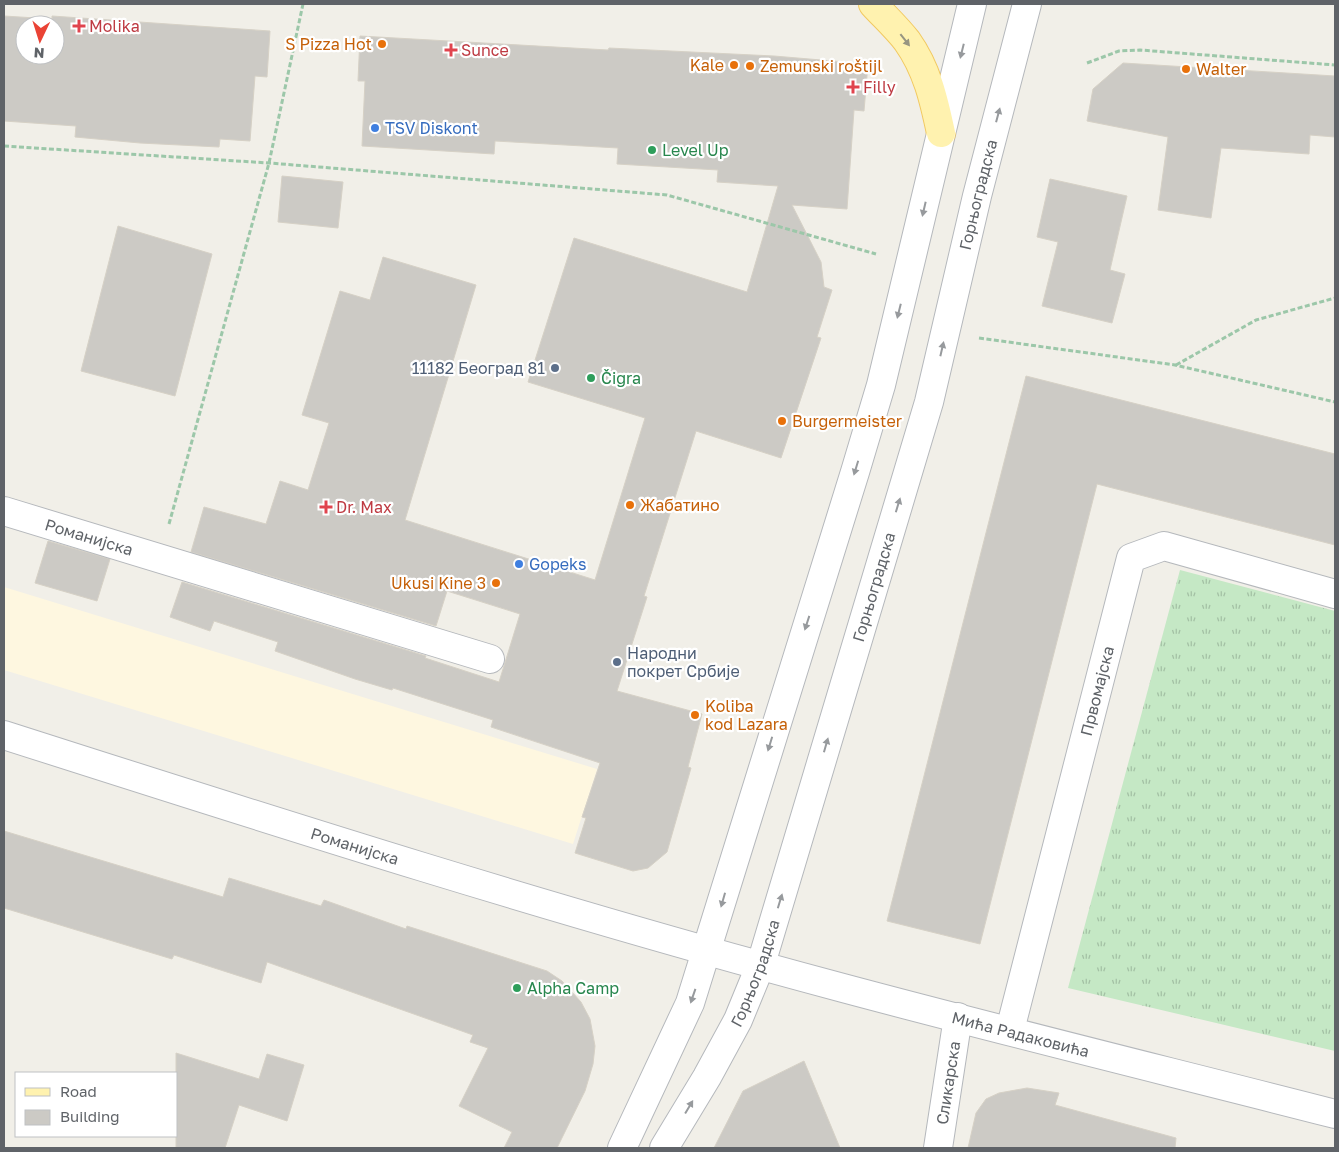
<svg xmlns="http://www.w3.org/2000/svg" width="1339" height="1152" viewBox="0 0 1339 1152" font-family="'Golos Text',sans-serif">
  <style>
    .commercial { fill: #fef7e0 }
    .grass { fill: url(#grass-tufts) }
    .building { fill: #cccac5; stroke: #d6d1c6; fill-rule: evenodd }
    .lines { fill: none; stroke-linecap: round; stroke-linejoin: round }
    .minor-casing { stroke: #b5b8bc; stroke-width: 30 }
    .major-casing { stroke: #f2c960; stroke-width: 30 }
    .path { stroke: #9cc7a9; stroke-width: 3; stroke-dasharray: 5 2.5; stroke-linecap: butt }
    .minor { stroke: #fff; stroke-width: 28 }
    .major { stroke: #fff2af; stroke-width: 28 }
    .oneway { fill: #979581 }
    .oneway2 { fill: #979a9d }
    .health-dot { fill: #e0444e; stroke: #fff; stroke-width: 2 }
    .food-dot { fill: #e8710a; stroke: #fff; stroke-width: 2 }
    .shop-dot { fill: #3f7fe0; stroke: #fff; stroke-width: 2 }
    .leisure-dot { fill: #2e9e5b; stroke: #fff; stroke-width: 2 }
    .service-dot { fill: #5c6f8a; stroke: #fff; stroke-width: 2 }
    .labels { text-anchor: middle; stroke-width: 4.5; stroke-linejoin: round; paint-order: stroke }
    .health-label { font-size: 16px; fill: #be3a42; stroke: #fff; text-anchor: start }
    .food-label { font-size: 16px; fill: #c56008; stroke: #fff; text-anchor: start }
    .shop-label { font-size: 16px; fill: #366cbe; stroke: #fff; text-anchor: start }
    .leisure-label { font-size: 16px; fill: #27864d; stroke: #fff; text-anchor: start }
    .street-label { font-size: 16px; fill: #5f6368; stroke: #fff }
    .service-label { font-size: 16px; fill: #4e5e75; stroke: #fff; text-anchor: end }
  </style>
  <defs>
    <pattern id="grass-tufts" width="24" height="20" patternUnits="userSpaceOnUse" patternTransform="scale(1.25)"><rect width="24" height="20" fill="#c5e8c5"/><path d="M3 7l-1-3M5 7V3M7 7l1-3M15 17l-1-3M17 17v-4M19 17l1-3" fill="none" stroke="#a3c0a4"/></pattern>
  </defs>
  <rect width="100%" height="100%" fill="#f1efe8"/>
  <!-- commercial -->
  <polygon class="commercial" points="4,587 597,769 573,844 4,670"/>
  <!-- grass -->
  <polygon class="grass" points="1180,570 1335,611 1335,1051 1068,988"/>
  <!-- building -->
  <g class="building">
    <path d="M 4,16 L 52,19 L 52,16 L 270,31 L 267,77 L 255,76 L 250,141 L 220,139 L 219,147 L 140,143 L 75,137 L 76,126 L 4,121 ZM 25,25 L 55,25 L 55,55 L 25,55 Z"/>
    <polygon points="360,36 608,50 609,48 774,56 868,64 864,111 854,110 847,209 792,205 821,262 824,287 832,290 817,337 821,338 781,458 696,431 644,596 647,597 617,691 702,714 688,767 691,768 667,852 648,868 633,871 575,853 586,818 582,817 600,763 491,727 493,720 393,688 392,690 355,679 275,651 278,642 214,621 210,631 170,617 182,582 426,656 425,658 499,682 520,614 447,591 436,626 191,552 204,507 266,524 280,481 308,490 329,423 302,415 340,291 370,300 383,257 476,285 405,520 595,580 645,418 528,382 574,238 747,292 778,186 717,182 718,170 617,164 618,148 495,141 494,154 362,146 365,81 358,81"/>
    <polygon points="1123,63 1335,76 1335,137 1310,135 1309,154 1221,148 1211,218 1158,210 1168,137 1087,121 1093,89"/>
    <polygon points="282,176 343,182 338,228 278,222"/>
    <polygon points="1050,179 1127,196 1110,270 1125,274 1112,323 1042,306 1058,242 1037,237"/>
    <polygon points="118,226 212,254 175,396 81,371"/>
    <polygon points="1026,376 1335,454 1335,545 1097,484 980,944 887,921"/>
    <polygon points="48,541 110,559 97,601 35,583"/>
    <polygon points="4,831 223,897 229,878 321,906 324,900 406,929 407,926 547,971 562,981 581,1002 590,1019 595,1046 593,1064 585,1091 557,1148 504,1148 512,1132 459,1106 488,1048 470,1042 473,1035 267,962 261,983 174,955 172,959 4,908"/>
    <polygon points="176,1053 259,1079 267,1054 304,1065 287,1121 239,1105 225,1148 176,1148"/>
    <polygon points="804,1061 840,1148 714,1148 743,1091"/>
    <polygon points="1027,1088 1059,1093 1055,1105 1176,1138 1175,1148 968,1148 976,1113 986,1099 999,1093"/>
  </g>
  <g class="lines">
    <!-- minor casing -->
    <g class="minor-casing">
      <g id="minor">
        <path id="s1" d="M 4,511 L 490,659"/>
        <path id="s2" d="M 4,735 C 282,824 561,913 843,988 C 1007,1032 1171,1072 1335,1114"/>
        <path id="s3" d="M 1010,1030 L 1131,558 L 1164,546 L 1335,594"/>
        <polyline points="622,1148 690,1003 855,472 881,385 972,4"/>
        <path id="s4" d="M 664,1148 L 707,1077 L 738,1020 L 761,964 L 929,402 L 977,196 L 1027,4"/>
        <path id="s5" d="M 938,1148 L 958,1017"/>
      </g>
    </g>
    <!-- major casing -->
    <g class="major-casing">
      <path id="major" d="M 873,4 C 884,16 897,28 907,41 C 927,69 934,100 941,133"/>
    </g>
    <!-- path -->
    <g class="path">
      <polyline points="1087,63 1119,51 1140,50 1335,65"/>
      <polyline points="4,146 269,163 667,195 876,254"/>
      <polyline points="979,338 1175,365 1335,402"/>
      <polyline points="1176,365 1256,320 1335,298"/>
      <polyline points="169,524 269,163 303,4"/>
    </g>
    <!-- minor -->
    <use href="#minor" class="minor"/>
    <!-- major -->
    <use href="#major" class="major"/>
  </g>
  <!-- one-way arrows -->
  <defs><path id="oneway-solid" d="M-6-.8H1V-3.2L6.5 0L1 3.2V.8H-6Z" transform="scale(1.25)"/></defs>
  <use class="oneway" href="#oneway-solid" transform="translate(905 40) rotate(52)"/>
  <g class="oneway2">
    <use href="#oneway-solid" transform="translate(962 51) rotate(104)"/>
    <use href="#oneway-solid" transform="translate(998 115) rotate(-75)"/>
    <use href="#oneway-solid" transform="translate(924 209) rotate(103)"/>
    <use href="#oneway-solid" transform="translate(899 311) rotate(104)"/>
    <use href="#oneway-solid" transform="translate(942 349) rotate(-77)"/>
    <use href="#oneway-solid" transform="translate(856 468) rotate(107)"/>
    <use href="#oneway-solid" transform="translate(898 505) rotate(-73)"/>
    <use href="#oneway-solid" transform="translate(807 623) rotate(108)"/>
    <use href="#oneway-solid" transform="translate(770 744) rotate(107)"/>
    <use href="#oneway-solid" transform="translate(826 745) rotate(-74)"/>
    <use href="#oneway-solid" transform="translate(723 900) rotate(106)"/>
    <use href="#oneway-solid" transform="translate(780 901) rotate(-73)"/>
    <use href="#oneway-solid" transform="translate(693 996) rotate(109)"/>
    <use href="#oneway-solid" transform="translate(689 1107) rotate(-59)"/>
  </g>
  <!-- markers -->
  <g class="health-dot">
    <path d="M76.5 18.5h5v5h5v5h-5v5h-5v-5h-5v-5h5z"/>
    <path d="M448.5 42.5h5v5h5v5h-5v5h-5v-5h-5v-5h5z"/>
    <path d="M850.5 79.5h5v5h5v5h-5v5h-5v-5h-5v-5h5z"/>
    <path d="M323.5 499.5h5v5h5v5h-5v5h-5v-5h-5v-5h5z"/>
  </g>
  <g class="food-dot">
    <circle cx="382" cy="44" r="5"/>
    <circle cx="734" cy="65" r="5"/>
    <circle cx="750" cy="66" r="5"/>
    <circle cx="1186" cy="69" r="5"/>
    <circle cx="782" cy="421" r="5"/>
    <circle cx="630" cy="505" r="5"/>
    <circle cx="496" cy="583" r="5"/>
    <circle cx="695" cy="715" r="5"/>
  </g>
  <g class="shop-dot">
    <circle cx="375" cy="128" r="5"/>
    <circle cx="519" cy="564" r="5"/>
  </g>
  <g class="leisure-dot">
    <circle cx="652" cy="150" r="5"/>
    <circle cx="591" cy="378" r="5"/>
    <circle cx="517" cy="988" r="5"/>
  </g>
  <g class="service-dot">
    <circle cx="555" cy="368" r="5"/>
    <circle cx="617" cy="662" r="5"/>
  </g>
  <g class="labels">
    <!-- health labels -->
    <g class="health-label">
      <text x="89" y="32">Molika</text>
      <text x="461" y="56">Sunce</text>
      <text x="863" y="93">Filly</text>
      <text x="336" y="513">Dr. Max</text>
    </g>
    <!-- food labels -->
    <g class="food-label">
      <text x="372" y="50" text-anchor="end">S Pizza Hot</text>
      <text x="724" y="71" text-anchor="end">Kale</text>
      <text x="760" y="72">Zemunski roštijl</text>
      <text x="1196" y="75">Walter</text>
      <text x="792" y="427">Burgermeister</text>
      <text x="640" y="511">Жабатино</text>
      <text x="486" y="589" text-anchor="end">Ukusi Kine 3</text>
      <text x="705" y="712">Koliba<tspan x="705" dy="18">kod Lazara</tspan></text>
    </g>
    <!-- shop labels -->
    <g class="shop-label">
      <text x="385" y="134">TSV Diskont</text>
      <text x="529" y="570">Gopeks</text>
    </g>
    <!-- leisure labels -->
    <g class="leisure-label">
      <text x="662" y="156">Level Up</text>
      <text x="601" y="384">Čigra</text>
      <text x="527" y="994">Alpha Camp</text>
    </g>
    <!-- street labels -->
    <g class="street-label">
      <text dy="6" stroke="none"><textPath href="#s4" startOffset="1008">Горњоградска</textPath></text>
      <text dy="6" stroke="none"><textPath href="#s1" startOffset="89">Романијска</textPath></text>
      <text dy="6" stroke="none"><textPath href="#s4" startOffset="602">Горњоградска</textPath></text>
      <text dy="6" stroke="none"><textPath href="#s3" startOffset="350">Првомајска</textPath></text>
      <text dy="6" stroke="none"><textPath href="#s2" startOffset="368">Романијска</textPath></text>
      <text dy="6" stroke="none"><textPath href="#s4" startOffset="198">Горњоградска</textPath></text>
      <text dy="6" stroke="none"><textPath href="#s2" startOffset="1060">Мића Радаковића</textPath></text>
      <text dy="6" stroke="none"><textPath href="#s5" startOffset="66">Сликарска</textPath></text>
    </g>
    <!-- service labels -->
    <g class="service-label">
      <text x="545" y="374">11182 Београд 81</text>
      <text x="627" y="659" text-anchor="start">Народни<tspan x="627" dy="18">покрет Србије</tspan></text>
    </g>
  </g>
  <!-- border -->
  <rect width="1339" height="1152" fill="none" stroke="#5f6368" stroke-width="10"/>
  <!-- legend -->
  <rect x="15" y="1072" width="162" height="65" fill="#ffffff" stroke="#bfc1c3"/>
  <rect x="25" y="1088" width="25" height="8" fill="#fff2af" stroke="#bfc1c3"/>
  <text x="60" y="1097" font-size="15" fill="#5f6368">Road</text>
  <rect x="25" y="1110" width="25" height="15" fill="#cccac5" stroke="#bfc1c3"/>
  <text x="60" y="1122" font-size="15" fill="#5f6368">Building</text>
  <!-- north arrow -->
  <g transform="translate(40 40) rotate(184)"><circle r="24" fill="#ffffff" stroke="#bfc1c3"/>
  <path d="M0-4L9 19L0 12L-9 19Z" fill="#ea4335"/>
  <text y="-8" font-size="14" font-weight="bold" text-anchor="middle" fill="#5f6368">N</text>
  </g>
</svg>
